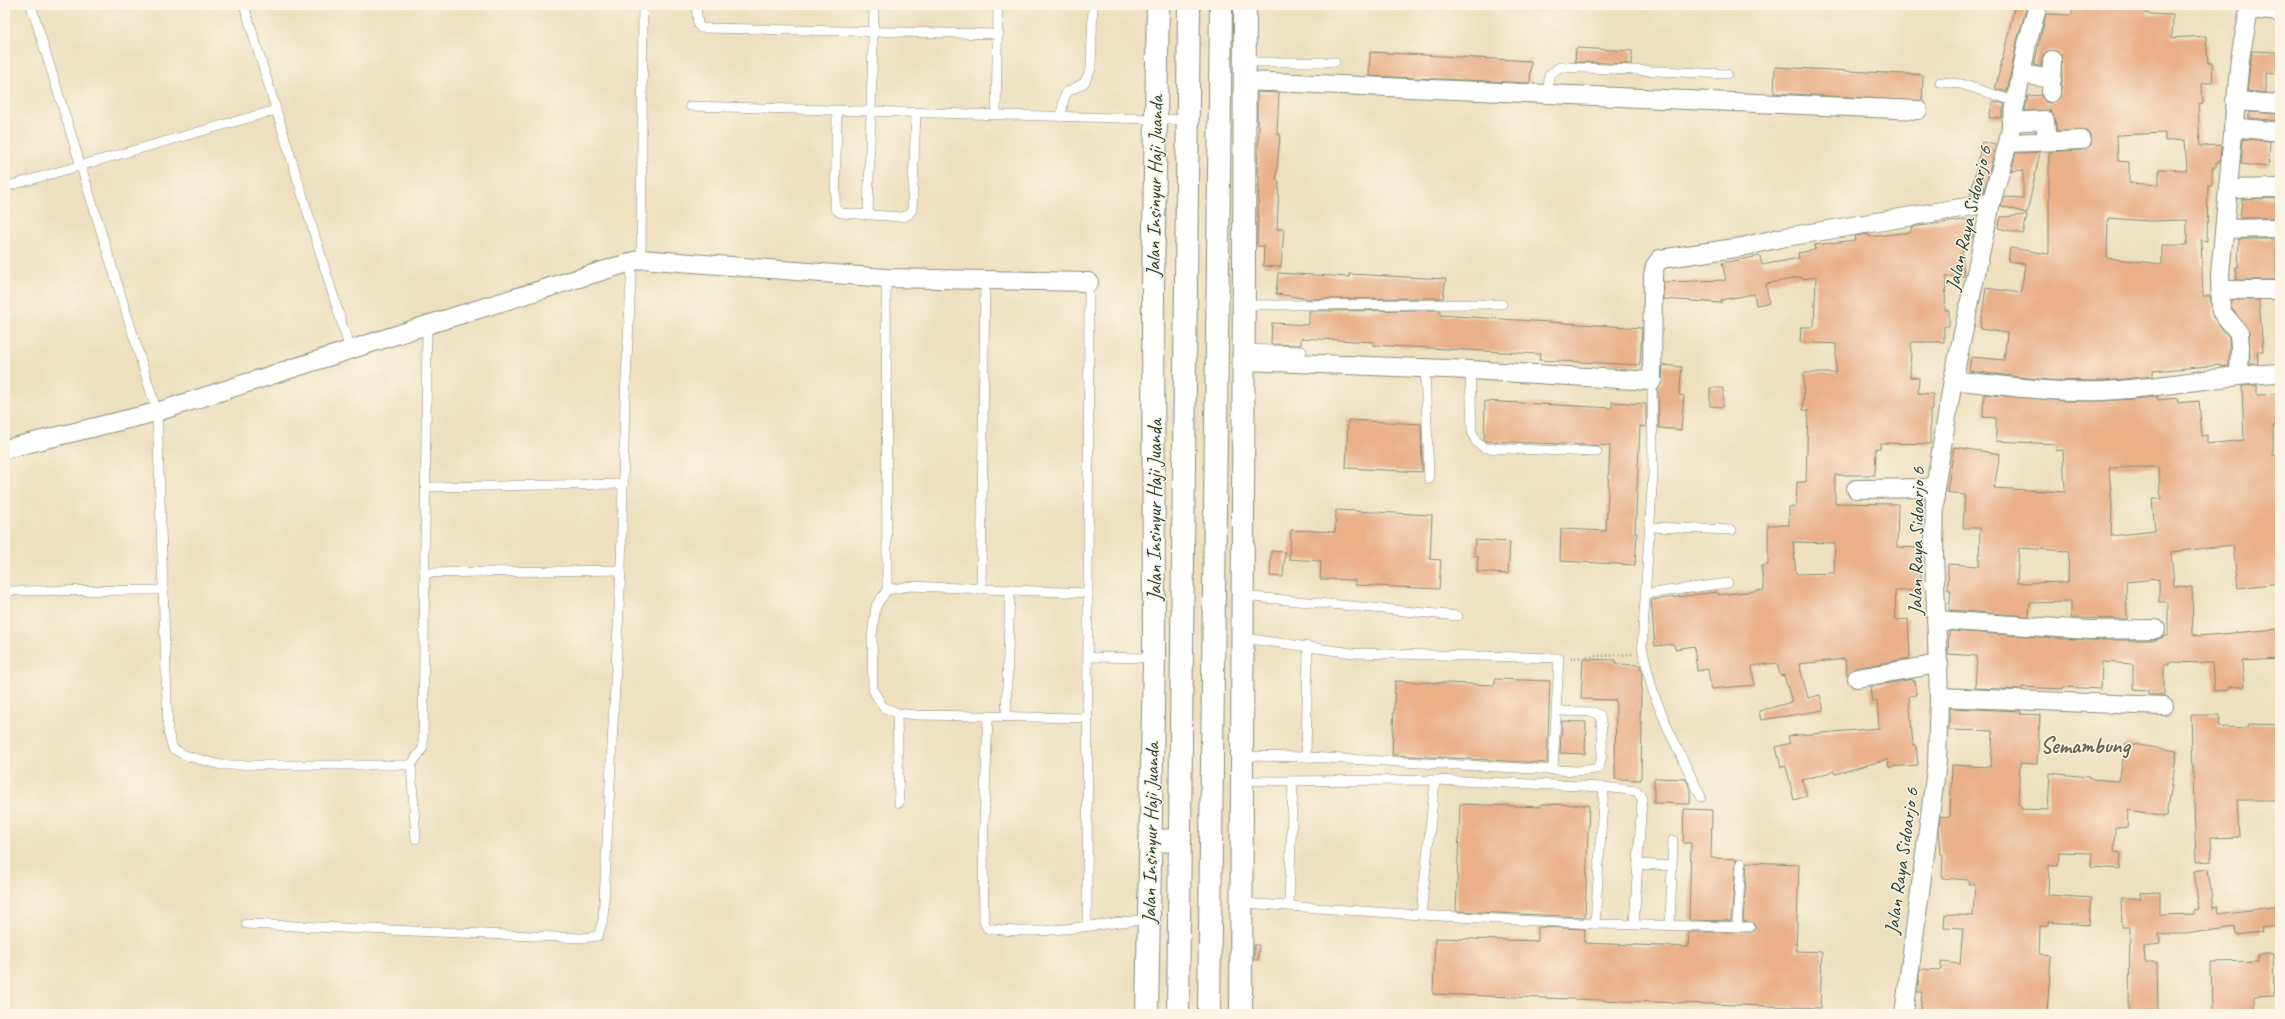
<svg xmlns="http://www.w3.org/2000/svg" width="2285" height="1019" viewBox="0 0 2285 1019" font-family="Caveat,sans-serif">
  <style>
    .building { fill: #e9b08a; fill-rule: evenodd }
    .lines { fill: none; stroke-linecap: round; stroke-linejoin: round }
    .service-casing { stroke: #868e7a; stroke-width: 10 }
    .minor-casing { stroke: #868e7a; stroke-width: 20 }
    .tertiary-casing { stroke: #868e7a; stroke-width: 24 }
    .trunk-casing { stroke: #868e7a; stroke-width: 24 }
    .path { stroke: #868e7a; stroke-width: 2.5; stroke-dasharray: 1 3; stroke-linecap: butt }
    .service { stroke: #fff; stroke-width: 9 }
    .minor { stroke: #fff; stroke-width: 18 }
    .tertiary { stroke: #fff; stroke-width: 22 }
    .trunk { stroke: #fff; stroke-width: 22 }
    .labels { text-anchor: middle; stroke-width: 3; stroke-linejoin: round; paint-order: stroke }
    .street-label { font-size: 20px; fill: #1f3d34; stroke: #fcf5e5 }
    .quarter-label { font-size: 22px; font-weight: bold; fill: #666552; stroke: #fcf5e5 }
  </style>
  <rect width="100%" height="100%" fill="#fcf5e5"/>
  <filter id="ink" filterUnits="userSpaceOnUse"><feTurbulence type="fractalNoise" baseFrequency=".025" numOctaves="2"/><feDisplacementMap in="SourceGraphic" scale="8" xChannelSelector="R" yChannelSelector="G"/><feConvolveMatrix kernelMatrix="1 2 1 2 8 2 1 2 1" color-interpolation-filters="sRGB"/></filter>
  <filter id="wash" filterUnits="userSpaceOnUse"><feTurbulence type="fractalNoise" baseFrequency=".012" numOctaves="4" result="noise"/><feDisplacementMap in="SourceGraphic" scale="16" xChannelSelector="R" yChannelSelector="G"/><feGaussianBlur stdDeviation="0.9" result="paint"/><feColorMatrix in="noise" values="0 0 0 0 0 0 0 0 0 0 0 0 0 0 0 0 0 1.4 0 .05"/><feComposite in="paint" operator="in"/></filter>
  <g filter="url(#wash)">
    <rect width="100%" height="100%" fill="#ede0bf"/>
    <g id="blocks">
      <!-- building -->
      <g class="building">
        <polygon points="2015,5 2027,5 2017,42 2007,92 1996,89 1996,86"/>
        <path d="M 2072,5 L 2147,5 L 2147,14 L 2173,15 L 2172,38 L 2206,36 L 2208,63 L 2212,63 L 2213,83 L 2202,83 L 2203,104 L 2198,105 L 2200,146 L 2221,145 L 2220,162 L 2216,162 L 2216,167 L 2212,167 L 2212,185 L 2208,185 L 2207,241 L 2201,240 L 2203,296 L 2210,296 L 2213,317 L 2229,337 L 2229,366 L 2220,367 L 2220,365 L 2153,371 L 2153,376 L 2104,381 L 2048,380 L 1969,371 L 1971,357 L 2004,360 L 2007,333 L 1980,329 L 1986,288 L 2021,293 L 2025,264 L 2008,261 L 2010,248 L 2049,254 L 2049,152 L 2082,150 L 2091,145 L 2091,135 L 2087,131 L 2057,131 L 2055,119 L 2050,111 L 2025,111 L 2028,96 L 2041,95 L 2045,102 L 2050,103 L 2060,98 L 2062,80 L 2061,55 L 2057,51 L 2047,51 L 2043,55 L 2041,67 L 2034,65 L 2046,14 L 2072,15 ZM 2165,133 L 2165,141 L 2185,140 L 2187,170 L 2159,169 L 2159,185 L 2129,183 L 2129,162 L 2118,161 L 2117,135 ZM 2108,218 L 2149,221 L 2187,220 L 2187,245 L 2162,245 L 2162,264 L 2107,258 Z"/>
        <polygon points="1576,48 1632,51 1632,64 1575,62"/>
        <polygon points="2252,51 2278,52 2277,74 2266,73 2266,93 2247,91"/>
        <polygon points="1370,52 1531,61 1530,83 1369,76"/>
        <polygon points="1775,67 1923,75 1922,101 1774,93"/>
        <polygon points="1257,92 1279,93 1277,134 1280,134 1276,181 1279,181 1277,229 1284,229 1281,267 1263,266 1264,246 1257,246 1259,176 1257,176 1259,125 1257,125"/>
        <polygon points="1993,101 2005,104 2001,118 1989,118"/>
        <polygon points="2249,112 2280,114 2280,121 2249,118"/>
        <polygon points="2243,139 2270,141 2268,167 2241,164"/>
        <polygon points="1982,142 1995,145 1994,149 1995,149 1983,194 1970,196"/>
        <polygon points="2040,152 2027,213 2001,206 2004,197 2023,198 2023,170 2011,171 2016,153"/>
        <polygon points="2280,198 2279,218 2240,218 2242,199"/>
        <polygon points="2027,215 2023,234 1998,228 2001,217"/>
        <path d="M 1972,219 L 1973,237 L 1961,238 L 1964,276 L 1946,277 L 1945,310 L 1949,310 L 1949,326 L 1944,326 L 1944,342 L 1912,342 L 1911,345 L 1910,377 L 1919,378 L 1918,393 L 1933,394 L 1933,410 L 1930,410 L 1930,444 L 1880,443 L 1880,448 L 1876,448 L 1875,475 L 1835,475 L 1835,503 L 1898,504 L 1897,547 L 1919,548 L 1922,590 L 1895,591 L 1896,620 L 1908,619 L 1910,658 L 1855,668 L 1847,675 L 1845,659 L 1799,664 L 1808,698 L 1820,695 L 1824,710 L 1761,720 L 1759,711 L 1792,702 L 1784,675 L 1780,676 L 1777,663 L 1752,666 L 1754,685 L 1711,689 L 1708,669 L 1697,671 L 1694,646 L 1675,649 L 1674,644 L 1655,646 L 1651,600 L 1718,592 L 1719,595 L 1764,590 L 1761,566 L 1768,565 L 1768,525 L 1789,525 L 1789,507 L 1796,507 L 1797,482 L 1806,482 L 1808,410 L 1803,410 L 1804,373 L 1836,373 L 1836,344 L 1800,342 L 1801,327 L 1814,327 L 1816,277 L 1802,279 L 1801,277 L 1766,284 L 1769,303 L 1756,305 L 1754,294 L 1721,300 L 1721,303 L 1663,299 L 1663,282 L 1726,280 L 1722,263 L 1760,256 L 1762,265 L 1799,258 L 1798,253 L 1815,250 L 1814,245 L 1856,240 L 1855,236 L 1869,234 L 1869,237 L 1911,232 L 1911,227 ZM 1793,542 L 1835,543 L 1834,573 L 1796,574 Z"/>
        <polygon points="2239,239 2279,239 2278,249 2276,249 2276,280 2236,280 2236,267 2238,267"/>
        <polygon points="1278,273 1349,277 1349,274 1446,279 1443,298 1310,299 1276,294"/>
        <polygon points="2231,300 2259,300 2263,351 2257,351 2258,364 2250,364 2249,332 2231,307"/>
        <polygon points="1440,310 1440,315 1642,328 1640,365 1539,360 1540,354 1373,345 1373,342 1301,338 1301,345 1271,344 1272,323 1309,325 1309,311"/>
        <polygon points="1663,365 1682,367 1679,395 1684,396 1681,430 1659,428 1658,389 1662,382"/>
        <path d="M 2257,385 L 2257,395 L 2278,394 L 2279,426 L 2273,426 L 2273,454 L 2280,455 L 2280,583 L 2238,588 L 2233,545 L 2171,552 L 2174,586 L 2192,587 L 2193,634 L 2199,636 L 2278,629 L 2280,659 L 2242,661 L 2244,686 L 2229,687 L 2230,690 L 2214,691 L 2212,663 L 2169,662 L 2169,665 L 2164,665 L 2164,695 L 2148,695 L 2148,690 L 2133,689 L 2133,664 L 2102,662 L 2101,689 L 2063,687 L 2063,689 L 2022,687 L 2022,690 L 1975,688 L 1977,656 L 1948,654 L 1949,631 L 2089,640 L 2156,640 L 2168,635 L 2168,602 L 2159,602 L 2159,579 L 2126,582 L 2127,619 L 2071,618 L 2071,602 L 2030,603 L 2029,616 L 1949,610 L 1951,590 L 1948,590 L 1948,564 L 1979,566 L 1980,528 L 1963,528 L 1965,495 L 1947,492 L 1954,447 L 2000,454 L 1994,488 L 2065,492 L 2063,450 L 2056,451 L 2055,444 L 1996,441 L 1996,418 L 1983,417 L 1984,394 L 2066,401 L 2105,401 L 2158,397 L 2158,400 L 2177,398 L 2178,403 L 2199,401 L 2202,436 L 2207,435 L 2207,444 L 2244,440 L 2242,386 ZM 2158,467 L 2161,499 L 2152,499 L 2155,531 L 2111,536 L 2112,504 L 2109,468 ZM 2019,548 L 2069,551 L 2068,582 L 2017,583 Z"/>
        <polygon points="1710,388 1723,388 1723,407 1710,406"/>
        <polygon points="1485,401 1612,408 1612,402 1646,404 1646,427 1640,426 1635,533 1637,533 1635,565 1560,561 1561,529 1606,531 1610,446 1484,441"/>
        <polygon points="1348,420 1421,424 1422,472 1346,468"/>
        <polygon points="1336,510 1432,515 1430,559 1441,560 1439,589 1355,585 1355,580 1320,579 1321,561 1289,559 1291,530 1335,532"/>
        <polygon points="1475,540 1510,542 1508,574 1477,572 1478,556 1474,555"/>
        <polygon points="1271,551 1285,552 1283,577 1270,576"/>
        <polygon points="1583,659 1616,660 1616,664 1640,665 1642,672 1640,722 1642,722 1641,780 1615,779 1616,700 1581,699"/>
        <polygon points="1495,679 1550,681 1547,763 1392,755 1395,681 1495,685"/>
        <polygon points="1912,679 1912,681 1915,681 1917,695 1909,696 1913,745 1916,744 1918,765 1889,767 1888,759 1835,774 1834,771 1802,780 1807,796 1794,800 1786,766 1781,767 1776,747 1790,743 1788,736 1879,728 1877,701 1872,702 1870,687"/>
        <polygon points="1950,708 2021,711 2020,714 2040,715 2037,764 2020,763 2018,805 2021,805 2021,809 2048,810 2050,773 2089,777 2089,779 2119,781 2126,743 2177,751 2167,816 2128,810 2127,828 2115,827 2114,852 2121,853 2120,869 2091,867 2092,853 2059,852 2058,866 2049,865 2048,895 2091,898 2089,925 2049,922 2049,926 2040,926 2039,954 2051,955 2047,1014 1920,1012 1922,992 1917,992 1920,969 1941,970 1941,962 1960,964 1963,928 1944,927 1945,914 1973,916 1975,884 1968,884 1969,880 1942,878 1943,855 1941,854 1939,826 1940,816 1950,817 1952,765 1991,767 1993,731 1949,730"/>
        <polygon points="2191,715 2220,715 2219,727 2248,728 2248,724 2280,725 2279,800 2237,800 2239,837 2211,838 2212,861 2196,862"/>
        <polygon points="1562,721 1586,722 1585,754 1560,753"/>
        <polygon points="1654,778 1686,779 1690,789 1690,804 1654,803"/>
        <polygon points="1460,804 1541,807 1541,804 1589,805 1585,917 1456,911"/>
        <polygon points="1684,809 1712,810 1711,858 1736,859 1731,921 1689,920 1691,843 1683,843"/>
        <polygon points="1747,862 1799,864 1796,951 1822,952 1820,1008 1433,994 1435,938 1538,941 1538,927 1585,929 1584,943 1688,947 1689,932 1753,932 1756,928 1755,924 1743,921"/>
        <polygon points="2208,869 2213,908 2218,907 2219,914 2280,906 2280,925 2261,927 2262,932 2236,935 2235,927 2185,934 2159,934 2160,944 2144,946 2145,962 2157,962 2158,1014 2129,1014 2130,927 2122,927 2121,898 2141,898 2141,893 2160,892 2160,915 2194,914 2194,910 2199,909 2194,871"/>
        <polygon points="1254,945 1259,945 1258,960 1254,960"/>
        <polygon points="2258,954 2273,954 2274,997 2254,998 2254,1014 2212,1014 2211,962 2258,961"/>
      </g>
    </g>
  </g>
  <g filter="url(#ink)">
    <use href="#blocks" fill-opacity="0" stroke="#868e7a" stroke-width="1"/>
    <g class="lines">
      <!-- service casing -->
      <g class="service-casing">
        <g id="service">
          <polyline points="31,5 157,412 168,732 173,749 187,756 221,765 411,765"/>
          <polyline points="244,5 350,350"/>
          <polyline points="696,5 698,25 701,28 999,34"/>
          <polyline points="1245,62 1335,62"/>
          <polyline points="1940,82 1961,84 2014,101"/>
          <polyline points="1548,95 1549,75 1560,67 1727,74"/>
          <polyline points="690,106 1187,120"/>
          <polyline points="837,110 835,209 841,213 902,217 908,215 912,210 916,113"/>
          <polyline points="996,115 998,5"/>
          <polyline points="1061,117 1064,98 1067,92 1084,83 1091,69 1093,5"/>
          <polyline points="5,187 276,110"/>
          <polyline points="868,215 874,5"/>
          <polyline points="641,259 643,5"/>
          <polyline points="886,278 887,590 876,606 872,636 873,690 883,707 897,713 917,715 1087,718"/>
          <polyline points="1244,305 1502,304"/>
          <polyline points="1244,349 1302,351"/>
          <polyline points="1425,369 1429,479"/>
          <polyline points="1470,370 1472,431 1476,442 1484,448 1597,452"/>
          <polyline points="1652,381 1653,473 1642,647 1653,692 1669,731 1701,797"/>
          <polyline points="426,487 624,484"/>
          <polyline points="1650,527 1732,530"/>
          <polyline points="425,573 621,570"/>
          <polyline points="981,589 985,280"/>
          <polyline points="887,590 910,586 1088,593"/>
          <polyline points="5,591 163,590"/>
          <polyline points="1645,594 1728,583"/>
          <polyline points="1243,596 1458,616"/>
          <polyline points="1243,638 1353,653 1559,658 1553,769"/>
          <polyline points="1088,657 1154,658"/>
          <polyline points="897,713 899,803"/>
          <path d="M 988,717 L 983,849 L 984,921 L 987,928 C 1040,937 1095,924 1148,919"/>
          <polyline points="1006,717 1010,589"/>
          <path d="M 1242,756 L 1306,757 L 1577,771 L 1597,769 C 1605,762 1602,725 1600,715 L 1593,712 L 1557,711"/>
          <polyline points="1306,757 1308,647"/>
          <polyline points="1242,781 1435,780 1604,787 1637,791 1642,799 1634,924"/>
          <polyline points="416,839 411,765 423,748 427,325"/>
          <polyline points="1638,864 1671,866"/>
          <polyline points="1242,903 1421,915 1595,924 1750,927"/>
          <polyline points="1289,904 1293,782"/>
          <polyline points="1421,915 1435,780"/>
          <polyline points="246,924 582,938 598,936 603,920 621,570 625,399 632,262"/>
          <polyline points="1595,924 1604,787"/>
          <polyline points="1087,926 1089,282"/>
          <polyline points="1670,926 1673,840"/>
          <polyline points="1737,927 1741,863"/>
        </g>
      </g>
      <!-- minor casing -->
      <g class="minor-casing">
        <g id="minor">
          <polyline points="2249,9 2280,12"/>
          <polyline points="2021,74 2052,79"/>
          <polyline points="1245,81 1918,110"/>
          <polyline points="2051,93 2052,60"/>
          <polyline points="2235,101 2280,104"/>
          <polyline points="2011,122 2045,120 2047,141"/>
          <polyline points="2233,127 2280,132"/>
          <polyline points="2008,143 2082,140"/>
          <polyline points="2228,189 2280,188"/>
          <polyline points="2225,229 2280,228"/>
          <polyline points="2221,290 2280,290"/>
          <polyline points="1244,361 1470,370 1652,381 1653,275 1655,266 1660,259 1742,247 1780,238 1991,203"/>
          <polyline points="2239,375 2240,347 2239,333 2221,311 2220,275 2240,58 2250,5"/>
          <path d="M 1953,380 C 2003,386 2053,393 2104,391 C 2163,388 2221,375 2280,373"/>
          <polyline points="5,449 157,412 427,325 641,259 886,278 1089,282"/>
          <polyline points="1856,489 1935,488"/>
          <polyline points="1936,620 2089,630 2156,629"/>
          <polyline points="1857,678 1939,664"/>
          <polyline points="1939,697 2164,706"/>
          <polyline points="1904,1014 1937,762 1939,697 1934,553 1935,488 1953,380 1991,203 2008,143 2027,44 2038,5"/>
        </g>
      </g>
      <!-- tertiary casing -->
      <g class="tertiary-casing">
        <g id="tertiary">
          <polyline points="1147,1014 1154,658 1153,284 1158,5"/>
          <polyline points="1241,1014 1245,5"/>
        </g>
      </g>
      <!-- trunk casing -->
      <g class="trunk-casing">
        <g id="trunk">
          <polyline points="1150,841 1180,840"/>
          <polyline points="1178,1014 1189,5"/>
          <polyline points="1209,1014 1221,5"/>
        </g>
      </g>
      <!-- path -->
      <polyline class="path" points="1571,658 1632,654"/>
      <!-- service -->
      <use href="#service" class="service"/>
      <!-- minor -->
      <use href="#minor" class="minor"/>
      <!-- tertiary -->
      <use href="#tertiary" class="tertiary"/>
      <!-- trunk -->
      <use href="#trunk" class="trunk"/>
    </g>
  </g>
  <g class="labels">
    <!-- street labels -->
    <g class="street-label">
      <text transform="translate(1154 186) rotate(-89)" y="7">Jalan Insinyur Haji Juanda</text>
      <text transform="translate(1968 218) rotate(-77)" y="7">Jalan Raya Sidoarjo 6</text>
      <text transform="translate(1154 510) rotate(-90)" y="7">Jalan Insinyur Haji Juanda</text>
      <text transform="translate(1916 541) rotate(-89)" y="7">Jalan Raya Sidoarjo 6</text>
      <text transform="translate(1150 833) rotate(-89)" y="7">Jalan Insinyur Haji Juanda</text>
      <text transform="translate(1901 861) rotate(-82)" y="7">Jalan Raya Sidoarjo 6</text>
    </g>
    <!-- quarter labels -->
    <g class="quarter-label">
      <text x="2085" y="753">Semambung</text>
    </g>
  </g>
  <!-- margin -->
  <rect width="2285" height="1019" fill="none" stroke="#fcf5e5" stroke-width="20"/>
</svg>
